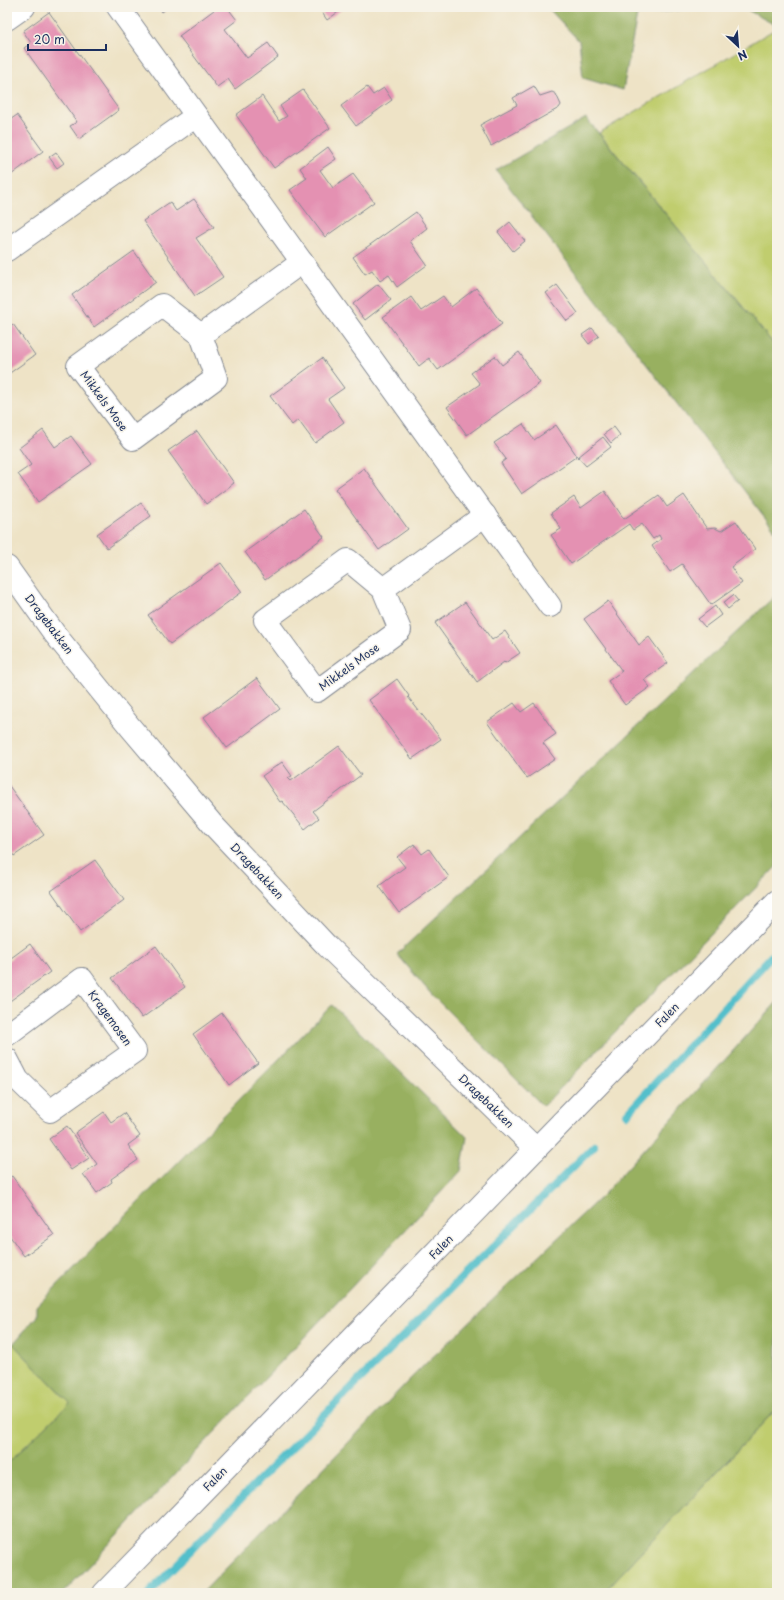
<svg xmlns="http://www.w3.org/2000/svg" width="784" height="1600" viewBox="0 0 784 1600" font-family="'Playpen Sans',sans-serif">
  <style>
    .green { fill: #c0cd6e; stroke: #6e7e66 }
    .forest { fill: #98b061; stroke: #5a7060 }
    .water { fill: #52bfcb; stroke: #367794 }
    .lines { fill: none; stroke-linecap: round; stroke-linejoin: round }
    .stream { stroke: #52bfcb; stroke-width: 8 }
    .building { fill: #e491b2 }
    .minor-casing { stroke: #848992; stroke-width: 24 }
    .minor { stroke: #fff; stroke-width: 22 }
    .labels { text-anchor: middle; stroke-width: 3; stroke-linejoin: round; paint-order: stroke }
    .street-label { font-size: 11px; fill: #1b2f5e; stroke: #f7f3e8 }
  </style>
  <rect width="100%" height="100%" fill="#f7f3e8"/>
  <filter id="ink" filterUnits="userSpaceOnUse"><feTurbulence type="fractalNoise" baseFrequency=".025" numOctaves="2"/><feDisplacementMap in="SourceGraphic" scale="8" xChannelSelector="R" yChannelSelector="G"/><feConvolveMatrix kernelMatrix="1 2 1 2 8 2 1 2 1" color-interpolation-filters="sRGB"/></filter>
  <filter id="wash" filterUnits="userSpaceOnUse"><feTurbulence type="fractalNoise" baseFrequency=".012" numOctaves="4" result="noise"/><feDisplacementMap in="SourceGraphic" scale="16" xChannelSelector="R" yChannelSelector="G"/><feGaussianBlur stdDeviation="0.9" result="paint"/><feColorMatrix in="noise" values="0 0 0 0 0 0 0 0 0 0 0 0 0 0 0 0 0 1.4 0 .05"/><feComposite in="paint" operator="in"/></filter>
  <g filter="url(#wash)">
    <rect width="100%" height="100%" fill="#eee3c6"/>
    <!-- green -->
    <g class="green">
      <polygon points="777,28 777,348 599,133"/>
      <polygon points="13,1344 70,1403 7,1464 7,1350"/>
      <polygon points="777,1408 777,1593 603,1593 767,1419"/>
    </g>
    <!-- forest -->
    <g class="forest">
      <polygon points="536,7 620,7 637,15 623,90 583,78 579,41 550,10"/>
      <polygon points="742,7 777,7 777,26"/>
      <polygon points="586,118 777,348 777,533 496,170"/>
      <polygon points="777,594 777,866 543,1106 432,995 397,954"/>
      <polygon points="777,1002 777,1408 603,1593 202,1593 418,1371 604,1194"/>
      <polygon points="332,1005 467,1137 461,1171 63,1593 7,1593 7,1464 70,1403 13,1344 37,1316 37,1306"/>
    </g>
    <!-- water -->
    <polygon class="water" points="620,7 702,7 637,15"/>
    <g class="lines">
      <!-- stream -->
      <g class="stream">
        <polyline points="627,1114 777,950"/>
        <polyline points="149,1593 263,1476 594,1146"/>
      </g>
    </g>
    <g id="blocks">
      <!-- building -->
      <g class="building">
        <polygon points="159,7 169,7 162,12"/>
        <polygon points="218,7 227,7 237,20 225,29 247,58 268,43 278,57 235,89 228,79 217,87 179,36"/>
        <polygon points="327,7 338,7 341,10 327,20 321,11"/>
        <polygon points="49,12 119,110 79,139 70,126 77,122 24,48 31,43 23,31"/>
        <polygon points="534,86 540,96 552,92 556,94 561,105 559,108 491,146 480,125 517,105 513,98"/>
        <polygon points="367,87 373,95 384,88 392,100 356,126 341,106"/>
        <polygon points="303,90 330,128 274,168 236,115 262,96 279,121 287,116 280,106"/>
        <polygon points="17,115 43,151 7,178 7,122"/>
        <polygon points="328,147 336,159 320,170 333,188 353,174 374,202 325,237 290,190 307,178 300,168"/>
        <polygon points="56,152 64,163 57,168 49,157"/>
        <polygon points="194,199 214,227 196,238 223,277 195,296 143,221 170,202 176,211"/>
        <polygon points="416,212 427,228 410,241 427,265 397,287 389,275 380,281 372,270 365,274 353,257"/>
        <polygon points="510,222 525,241 513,251 498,232"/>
        <polygon points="134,251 156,282 94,327 72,295"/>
        <polygon points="378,284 391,300 365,320 353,304"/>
        <polygon points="557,285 578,313 567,321 546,293"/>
        <polygon points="476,288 502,324 438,370 429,358 419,366 383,317 411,297 421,311 443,296 451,307"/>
        <polygon points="13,324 35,355 7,375 7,329"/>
        <polygon points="592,328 599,336 589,344 582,335"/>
        <polygon points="519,352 540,383 467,435 447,407 480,384 471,373 495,356 502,365"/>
        <polygon points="322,358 344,388 328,399 344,422 315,443 298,420 292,425 270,396"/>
        <polygon points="523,424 534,440 556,425 577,456 522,494 501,463 506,459 494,443"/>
        <polygon points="614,427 620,435 611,443 604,434"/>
        <polygon points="43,430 55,447 71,436 92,464 38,502 18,474 31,465 19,448"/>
        <polygon points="197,431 234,483 206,504 168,451"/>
        <polygon points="603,437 611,447 586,466 578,457"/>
        <polygon points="364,468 408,529 379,550 335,489"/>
        <polygon points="605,491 624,519 659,495 667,507 684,495 707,529 715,528 721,531 736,521 755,549 731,567 742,583 711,605 682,564 670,572 652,546 661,539 659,535 653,539 642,524 633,530 629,524 571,564 551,535 561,529 551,513 574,497 581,508"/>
        <polygon points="141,503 151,516 107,548 97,534"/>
        <polygon points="304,509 324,537 265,580 245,552"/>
        <polygon points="221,563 242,592 170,644 148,615"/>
        <polygon points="733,595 738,601 728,609 723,603"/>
        <polygon points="608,601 639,645 649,637 668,663 644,680 650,687 625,705 608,681 622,671 584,619"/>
        <polygon points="465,602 492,640 505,631 520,653 505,663 504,662 477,682 435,623"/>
        <polygon points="715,606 721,615 705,627 698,619"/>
        <polygon points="257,678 280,709 227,748 204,717"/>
        <polygon points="397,679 409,696 408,697 441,739 412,759 369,700"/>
        <polygon points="514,703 521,712 534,703 556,734 543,743 555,759 527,778 487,722"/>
        <polygon points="339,746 361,775 313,811 319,818 305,829 289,809 282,801 280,802 262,776 282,762 292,776 288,778 291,781"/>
        <polygon points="7,783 44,835 14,856 7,846"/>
        <polygon points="414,844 422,854 429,849 449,877 399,913 379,886 405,867 397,857"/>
        <polygon points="95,860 124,900 80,932 51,891"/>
        <polygon points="30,944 50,972 7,1003 7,961"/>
        <polygon points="156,946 185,987 142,1018 112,978"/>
        <polygon points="222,1013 258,1063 229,1085 193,1034"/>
        <polygon points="104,1112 111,1122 124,1113 140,1136 128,1145 138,1160 111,1179 112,1182 97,1193 83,1174 97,1164 75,1133"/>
        <polygon points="67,1126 89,1158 71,1170 49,1139"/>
        <polygon points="12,1176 54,1235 24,1256 7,1232 7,1179"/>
      </g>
    </g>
  </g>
  <g filter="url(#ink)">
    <use href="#blocks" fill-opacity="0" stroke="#848992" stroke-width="1"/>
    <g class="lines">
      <!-- minor casing -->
      <g class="minor-casing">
        <g id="minor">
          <polyline points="118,7 550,606"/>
          <polyline points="7,19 24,7"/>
          <polyline points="7,250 196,116"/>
          <polygon points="162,305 201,335 216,378 133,439 78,366"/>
          <polyline points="201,335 302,262"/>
          <polygon points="348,560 383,589 400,630 317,691 265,620"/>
          <polyline points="7,567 54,633 131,728 214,826 327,946 536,1149"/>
          <polyline points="383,589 485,515"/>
          <polyline points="7,1035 82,979 135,1051 50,1111 18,1080 7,1059"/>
          <polyline points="104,1593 777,901"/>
        </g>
      </g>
      <!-- minor -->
      <use href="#minor" class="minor"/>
    </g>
  </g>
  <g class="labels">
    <!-- street labels -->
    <g class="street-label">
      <text transform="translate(104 401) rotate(54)" y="4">Mikkels Mose</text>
      <text transform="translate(49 624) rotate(53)" y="4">Dragebakken</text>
      <text transform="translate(349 667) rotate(-36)" y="4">Mikkels Mose</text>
      <text transform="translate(257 871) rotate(47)" y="4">Dragebakken</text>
      <text transform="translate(667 1015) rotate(-46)" y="4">Falen</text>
      <text transform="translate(110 1018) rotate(54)" y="4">Kragemosen</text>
      <text transform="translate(486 1101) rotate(44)" y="4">Dragebakken</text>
      <text transform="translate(441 1247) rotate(-46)" y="4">Falen</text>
      <text transform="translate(215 1479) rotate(-46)" y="4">Falen</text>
    </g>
  </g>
  <!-- margin -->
  <rect width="784" height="1600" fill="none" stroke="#f7f3e8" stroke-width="24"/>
  <!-- north arrow -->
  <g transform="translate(738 46) rotate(154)" stroke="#f7f3e8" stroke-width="3" paint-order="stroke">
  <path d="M0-3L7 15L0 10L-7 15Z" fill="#1b2f5e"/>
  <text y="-6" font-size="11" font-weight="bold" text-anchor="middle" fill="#1b2f5e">N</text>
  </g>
  <!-- scale -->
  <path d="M28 44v6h78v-6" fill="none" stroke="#1b2f5e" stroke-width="2"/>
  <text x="34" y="44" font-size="12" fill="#1b2f5e" stroke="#f7f3e8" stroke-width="3" paint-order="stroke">20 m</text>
</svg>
